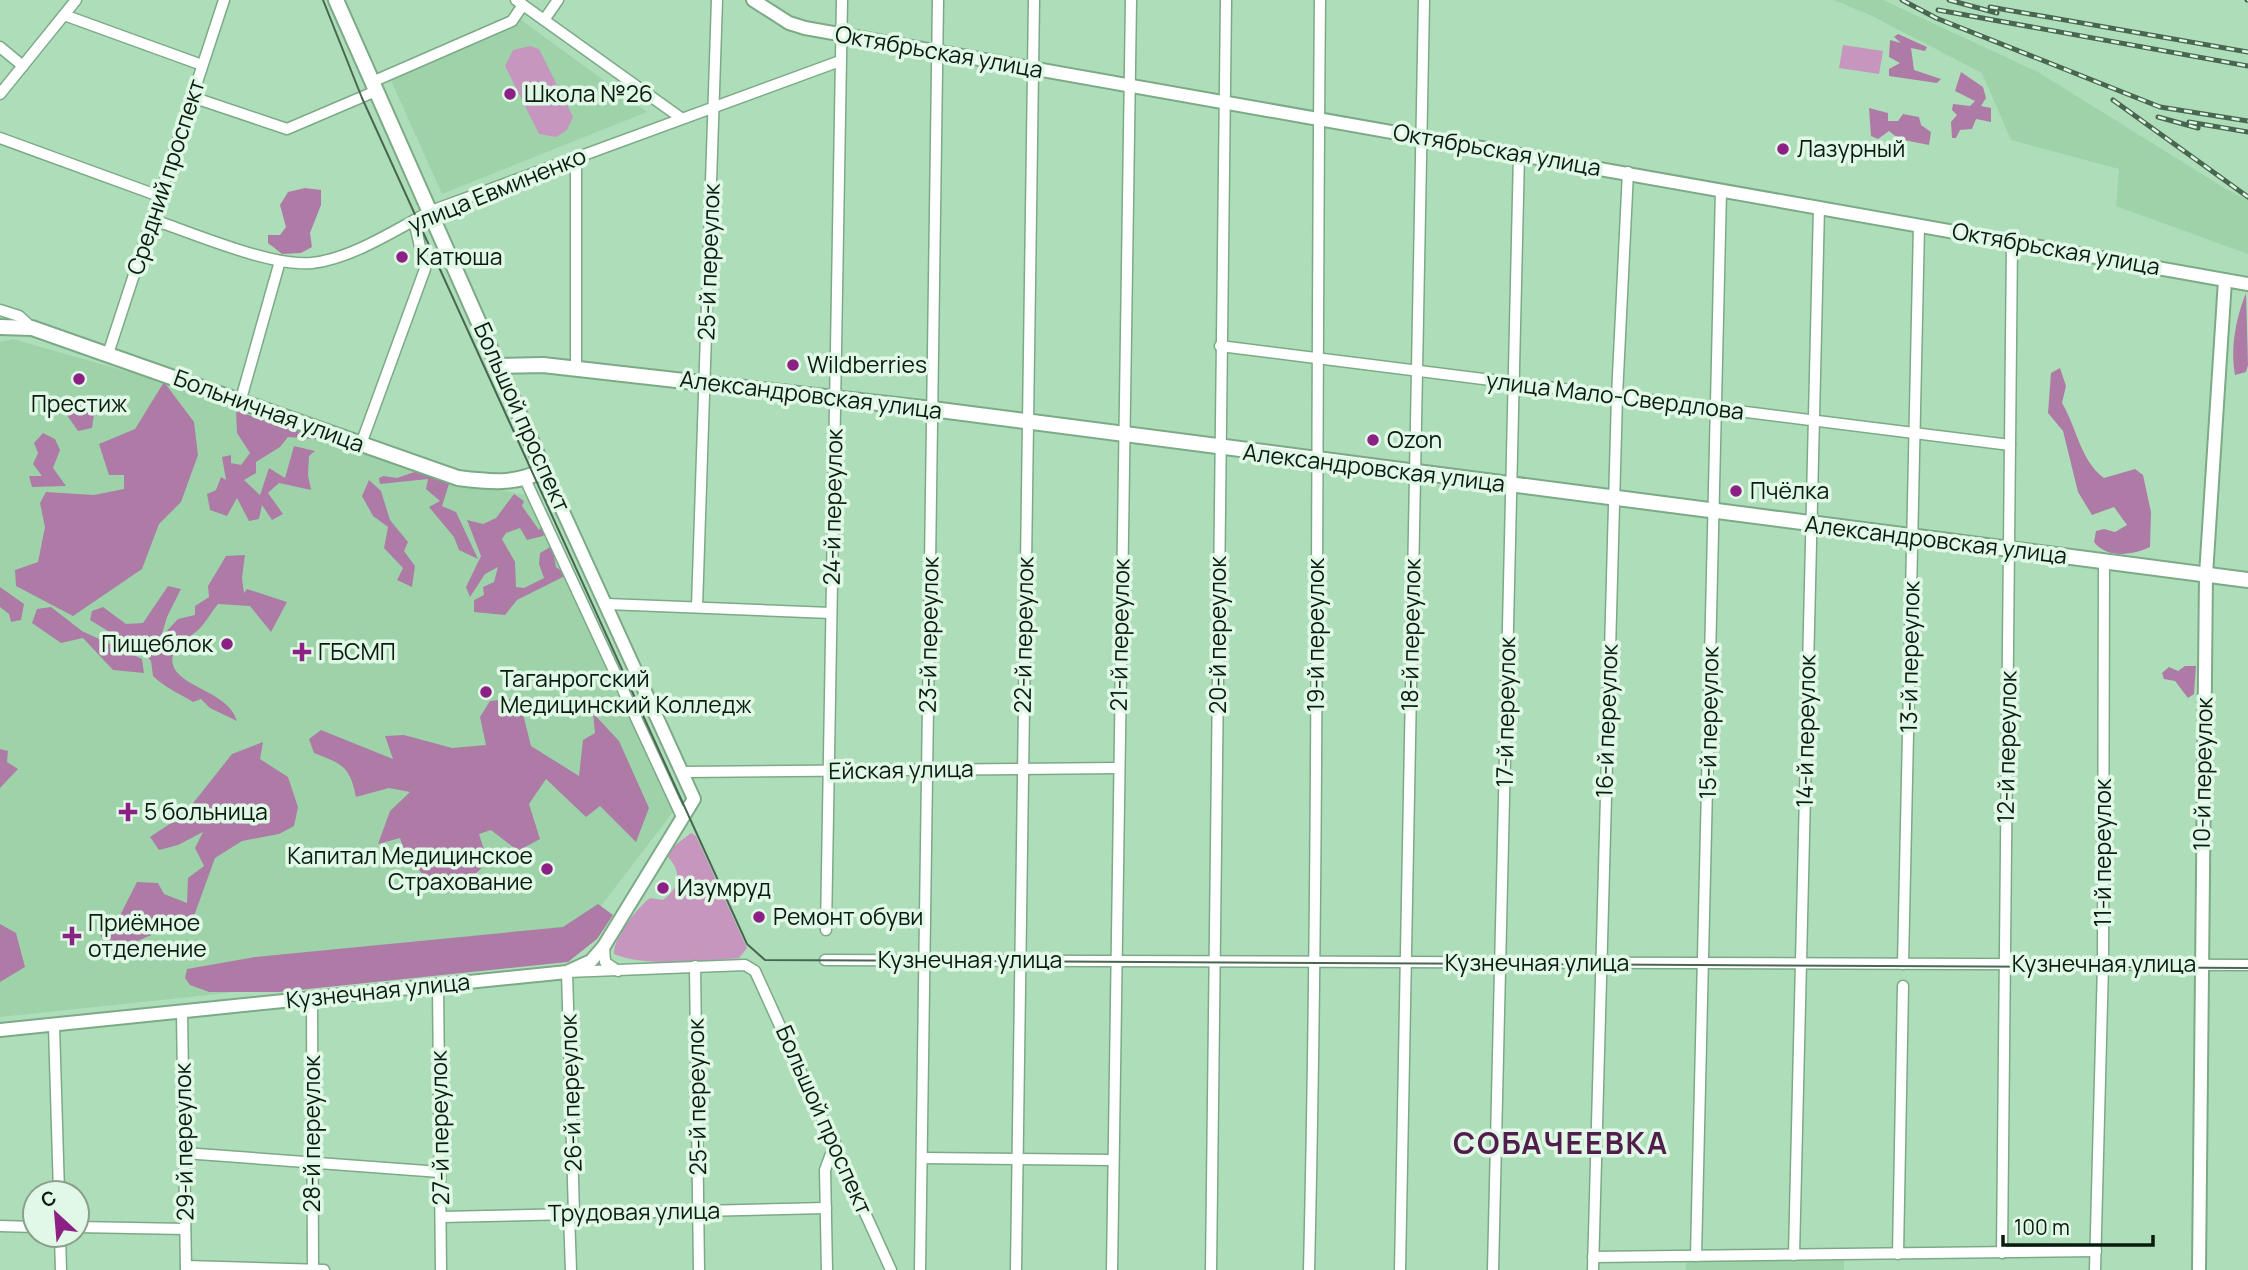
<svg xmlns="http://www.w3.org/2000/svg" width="2248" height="1270" viewBox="0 0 2248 1270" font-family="Manrope,sans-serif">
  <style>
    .built { fill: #9ed3aa }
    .green { fill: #c696bf }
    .forest { fill: #ae7ba7 }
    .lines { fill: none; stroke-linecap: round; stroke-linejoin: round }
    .minor-casing { stroke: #7caa87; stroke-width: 13 }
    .tertiary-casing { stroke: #7caa87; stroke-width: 16 }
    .secondary-casing { stroke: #7caa87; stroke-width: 18 }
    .minor { stroke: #fff; stroke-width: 10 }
    .tertiary { stroke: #fff; stroke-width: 12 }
    .secondary { stroke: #fff; stroke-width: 14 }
    .tram { stroke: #486650; stroke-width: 2 }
    .rail-casing { stroke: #486650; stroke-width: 5 }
    .rail { stroke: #e0f8e5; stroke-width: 2.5; stroke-dasharray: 8; stroke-linecap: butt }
    .poi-dot { fill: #8c2084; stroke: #e0f8e5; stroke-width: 2.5 }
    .labels { text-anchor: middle; stroke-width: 7; stroke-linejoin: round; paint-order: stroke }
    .street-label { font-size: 23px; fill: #0a1c0f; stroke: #e0f8e5 }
    .poi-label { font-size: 23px; fill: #0a1c0f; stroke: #e0f8e5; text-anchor: start }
    .district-label { font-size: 30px; font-weight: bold; letter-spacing: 2px; fill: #501d4c; stroke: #e0f8e5 }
  </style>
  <rect width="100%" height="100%" fill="#aedeb9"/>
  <!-- built -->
  <g class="built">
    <polygon points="1834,0 1883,0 2038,72 2226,189 2248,200 2248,254 2116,206 2119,169 2011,140 1982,73 1872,16"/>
    <polygon points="520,19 647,112 442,194 389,76"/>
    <polygon points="13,339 164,382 460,482 531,496 677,807 561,958 0,1017 0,342"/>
    <polygon points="1686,1259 1844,1260 1844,1270 1686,1270"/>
  </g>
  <!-- green -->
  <g class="green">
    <polygon points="1843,45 1883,51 1879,74 1839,68"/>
    <polygon points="530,46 539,49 573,117 567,130 556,137 539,134 505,66 513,50"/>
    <path d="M 691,833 L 696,836 L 747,948 L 739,958 C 707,961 642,967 614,954 C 613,938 637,908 650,898 L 663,900 C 680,888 682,872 668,857 L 673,847 Z"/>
  </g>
  <!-- forest -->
  <g class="forest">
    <polygon points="1898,34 1927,47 1925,51 1911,48 1914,70 1941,79 1937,83 1889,76 1889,69 1900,63 1889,57 1890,40 1901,43 1894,37"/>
    <polygon points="1961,72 1983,87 1986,98 1981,106 1991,108 1991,122 1976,119 1972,129 1960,130 1956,138 1952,138 1951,122 1957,115 1952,110 1953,104 1970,106 1975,101 1955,91"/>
    <polygon points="1869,108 1888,113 1888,121 1898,121 1903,114 1919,117 1921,125 1931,132 1929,145 1899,139 1889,131 1878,139 1871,136"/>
    <polygon points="305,188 321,190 321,205 310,233 312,247 301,253 282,254 268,243 268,235 280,235 286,227 280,205 288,192"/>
    <path d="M 2246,293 L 2248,365 L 2246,372 L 2235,375 C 2230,348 2236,318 2246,293 Z"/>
    <path d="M 2060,368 L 2066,386 L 2062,403 C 2077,428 2080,460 2104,478 L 2135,469 L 2143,475 L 2151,512 L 2150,547 C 2133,555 2107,559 2094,542 L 2096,531 L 2104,529 L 2115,532 L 2127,525 L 2114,507 L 2092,515 L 2078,492 L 2063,431 L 2048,413 L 2051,373 Z"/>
    <polygon points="164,382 194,422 198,455 181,502 159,524 142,569 73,616 16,586 15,570 38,562 45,527 40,503 46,492 94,495 124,489 124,475 109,475 99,444 135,429"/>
    <polygon points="80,406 94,414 92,428 78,431 62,408"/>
    <polygon points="236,411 326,440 288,437 280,447 256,462 256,473 244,480 260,495 269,468 285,478 294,446 315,451 309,456 308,475 311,490 279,483 268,493 283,514 272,520 262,505 259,519 249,521 237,498 227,516 210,510 207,494 216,490 221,477 226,480 222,457 231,455 231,463 241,465 250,453 237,433"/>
    <polygon points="43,433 55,439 60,450 53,468 66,486 32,487 29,476 42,476 33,464 38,453 34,443"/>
    <polygon points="429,467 449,484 442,506 456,512 478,559 459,550 454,537 429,507 440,501 426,489 428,479 380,484 379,478 383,476 397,478"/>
    <polygon points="369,480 381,491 390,520 408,542 404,551 415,566 412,587 397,580 403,568 384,548 388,527 373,516 362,496"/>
    <polygon points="514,494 524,501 522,506 539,530 543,525 545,533 543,536 527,540 520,528 506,533 502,539 515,562 516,587 524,588 544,578 539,564 540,553 552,546 556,567 567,575 517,600 505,615 474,612 474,600 484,595 483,587 494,582 498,567 485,574 470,597 466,587 481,556 467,520 483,524 496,518"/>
    <path d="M 245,555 L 242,578 L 244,593 L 247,589 L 287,602 L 271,632 L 250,606 L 218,604 C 211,612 206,623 198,630 C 190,638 178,639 174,651 C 161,687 227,686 237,721 L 210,708 L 201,699 L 193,702 C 180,694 164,687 153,676 L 151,661 L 133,640 L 124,641 L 90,620 L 92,611 L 103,607 L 126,624 L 143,623 L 168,586 L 181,589 L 167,617 L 161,637 L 178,619 L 195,615 L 195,606 L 209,597 L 208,586 L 226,556 Z"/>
    <polygon points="0,587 24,604 21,620 11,622 9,614 0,607"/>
    <polygon points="51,607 82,631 142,659 144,673 113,670 83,638 61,643 32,623 37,609"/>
    <polygon points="2185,666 2196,666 2194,694 2188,698 2175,681 2164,679 2162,673 2169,667 2178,671"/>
    <path d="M 519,698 L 531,746 L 579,776 L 583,740 L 595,733 L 593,713 L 619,741 L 649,808 L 636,842 L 600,806 L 586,817 L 546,779 L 529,804 L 540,839 L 518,851 L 491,830 L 479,834 L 488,862 L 469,880 L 439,894 C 425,874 407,862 400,838 L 378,844 L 390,811 L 410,792 L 389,788 L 356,797 C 350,766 342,764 314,753 L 309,739 L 321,730 L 393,759 L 385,736 L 404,735 L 452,748 L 486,745 L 480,717 L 490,701 Z"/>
    <polygon points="263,742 260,759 288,777 298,807 294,826 279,834 242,841 215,858 190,927 156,933 126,946 105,946 99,931 115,925 137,882 158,883 164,894 187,903 188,878 204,866 195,848 203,832 178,845 159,850 150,837 171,823 195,819 190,807 232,754"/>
    <polygon points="0,749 8,751 7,762 18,769 0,788"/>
    <polygon points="598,904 613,915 597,939 568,962 279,992 209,992 190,985 185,978 187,969 255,957 563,927"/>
    <polygon points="0,924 16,933 25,967 0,982"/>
  </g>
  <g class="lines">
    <!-- minor casing -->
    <g class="minor-casing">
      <g id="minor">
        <polyline points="516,0 681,118"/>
        <polyline points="64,15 202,65"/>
        <polyline points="544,20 558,0"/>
        <polyline points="0,47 23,66"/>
        <polyline points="372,82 512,21 523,5"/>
        <polyline points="0,94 76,0"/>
        <polyline points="192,97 287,129 376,91"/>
        <polyline points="0,138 159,196"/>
        <path d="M 151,219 C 193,233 271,267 312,263 C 351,259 397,229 431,211 L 840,61"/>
        <polyline points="0,310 19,316 32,328"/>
        <polyline points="1220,346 2010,445"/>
        <polyline points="108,354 224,0"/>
        <polyline points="576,369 576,157"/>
        <polyline points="241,399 280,261"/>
        <polyline points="361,444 425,269 416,229 418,218"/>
        <polyline points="525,479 682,817"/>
        <polyline points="607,604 831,613"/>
        <polyline points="697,607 717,0"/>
        <polyline points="683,772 1119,768"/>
        <polyline points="826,930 842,0"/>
        <polyline points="604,946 605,962 618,971"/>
        <polyline points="825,960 2248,965"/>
        <polyline points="1903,964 1919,225"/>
        <polyline points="695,966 699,1270"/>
        <polyline points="438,985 441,1270"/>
        <polyline points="312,999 313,1270"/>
        <polyline points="182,1013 186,1270"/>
        <polyline points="54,1026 59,1193"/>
        <polyline points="184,1153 440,1172"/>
        <polyline points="922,1158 1113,1160"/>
        <polyline points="569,1214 571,1270"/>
        <polyline points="574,1214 567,972 745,965 755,971 891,1270"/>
        <polyline points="441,1217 826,1208"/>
        <polyline points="0,1226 35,1227"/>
        <polyline points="77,1227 185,1229"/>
        <polyline points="60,1235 61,1270"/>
        <polyline points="2002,1253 2012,241"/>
        <polyline points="1898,1254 1903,986"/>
        <polyline points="1794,1255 1819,207"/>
        <polyline points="1696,1256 1721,190"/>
        <polyline points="1593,1257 2096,1251"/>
        <polyline points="186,1266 324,1270"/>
        <polyline points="827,1270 825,1170 835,1143"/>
        <polyline points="920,1270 938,0"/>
        <polyline points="1016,1270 1034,0"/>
        <polyline points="1112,1270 1131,0"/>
        <polyline points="1211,1270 1226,0"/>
        <path d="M 1309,1270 C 1319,847 1316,423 1320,0"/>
        <polyline points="1400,1270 1424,0"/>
        <polyline points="1493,1270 1519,154"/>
        <polyline points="1593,1270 1617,396 1628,172"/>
        <polyline points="2095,1270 2103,964 2104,561"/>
      </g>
    </g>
    <!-- tertiary casing -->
    <g class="tertiary-casing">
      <g id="tertiary">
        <polyline points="753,0 789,23 805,28 2248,284"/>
        <polyline points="0,1030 567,972 591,961 604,946 694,799 544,470"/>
        <polyline points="2199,1270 2206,575 2225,280"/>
      </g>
    </g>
    <!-- secondary casing -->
    <g class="secondary-casing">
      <g id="secondary">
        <path d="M 0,327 L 32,328 L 458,478 C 490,482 515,485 544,470 L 336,0"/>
        <polyline points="499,366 543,365 932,409 2248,580"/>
      </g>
    </g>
    <!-- minor -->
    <use href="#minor" class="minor"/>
    <!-- tertiary -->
    <use href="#tertiary" class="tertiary"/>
    <!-- secondary -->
    <use href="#secondary" class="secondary"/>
    <!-- tram -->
    <polyline class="tram" points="323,0 362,98 747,944 765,960 2248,968"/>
    <!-- rail casing -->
    <g class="rail-casing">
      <g id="rail">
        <polyline points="1902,0 1936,18 2160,107 2248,121"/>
        <polyline points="1949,0 1997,13"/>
        <polyline points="2247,0 2248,0"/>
        <polyline points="1990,7 2248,52"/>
        <polyline points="1938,10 2248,66"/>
        <polyline points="2113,100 2248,197"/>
        <polyline points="2158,117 2198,128"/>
        <polyline points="2189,122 2248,132"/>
      </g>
    </g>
    <!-- rail -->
    <use href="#rail" class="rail"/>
  </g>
  <!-- markers -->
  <g class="poi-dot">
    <circle cx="510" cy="94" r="7"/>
    <circle cx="1783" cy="149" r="7"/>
    <circle cx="402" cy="257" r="7"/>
    <circle cx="793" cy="365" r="7"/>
    <circle cx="79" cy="379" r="7"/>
    <circle cx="1373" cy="440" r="7"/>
    <circle cx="1736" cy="491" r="7"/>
    <circle cx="227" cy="644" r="7"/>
    <path d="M298.5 641.5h7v7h7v7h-7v7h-7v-7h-7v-7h7z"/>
    <circle cx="486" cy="692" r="7"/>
    <path d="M124.5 801.5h7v7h7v7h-7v7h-7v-7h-7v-7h7z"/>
    <circle cx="547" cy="869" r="7"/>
    <circle cx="663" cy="888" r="7"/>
    <circle cx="759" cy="917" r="7"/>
    <path d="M68.5 925.5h7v7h7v7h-7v7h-7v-7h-7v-7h7z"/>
  </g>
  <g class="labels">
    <!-- street labels -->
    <g class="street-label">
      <text transform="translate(939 52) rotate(10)" y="8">Октябрьская улица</text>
      <text transform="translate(1497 150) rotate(10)" y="8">Октябрьская улица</text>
      <text transform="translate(166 177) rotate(-72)" y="8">Средний проспект</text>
      <text transform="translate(497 190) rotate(-22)" y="8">улица Евминенко</text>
      <text transform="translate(2056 249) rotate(10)" y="8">Октябрьская улица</text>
      <text transform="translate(709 262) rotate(-88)" y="8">25-й переулок</text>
      <text transform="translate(811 395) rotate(7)" y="8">Александровская улица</text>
      <text transform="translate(1615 396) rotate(7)" y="8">улица Мало-Свердлова</text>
      <text transform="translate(269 411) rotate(20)" y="8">Больничная улица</text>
      <text transform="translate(522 417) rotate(66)" y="8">Большой проспект</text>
      <text transform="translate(1374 468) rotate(7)" y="8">Александровская улица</text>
      <text transform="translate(833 507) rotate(-89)" y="8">24-й переулок</text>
      <text transform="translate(1936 540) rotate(7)" y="8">Александровская улица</text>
      <text transform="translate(929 635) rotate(-89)" y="8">23-й переулок</text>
      <text transform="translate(1024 635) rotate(-89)" y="8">22-й переулок</text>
      <text transform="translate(1120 635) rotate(-89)" y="8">21-й переулок</text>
      <text transform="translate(1218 635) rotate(-90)" y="8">20-й переулок</text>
      <text transform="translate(1316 635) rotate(-90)" y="8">19-й переулок</text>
      <text transform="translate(1411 635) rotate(-89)" y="8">18-й переулок</text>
      <text transform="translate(1910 657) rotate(-89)" y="8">13-й переулок</text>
      <text transform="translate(1506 712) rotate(-89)" y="8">17-й переулок</text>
      <text transform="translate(1607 721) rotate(-88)" y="8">16-й переулок</text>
      <text transform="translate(1709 723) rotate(-89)" y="8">15-й переулок</text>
      <text transform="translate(1806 731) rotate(-89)" y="8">14-й переулок</text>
      <text transform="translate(2007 747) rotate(-89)" y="8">12-й переулок</text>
      <text transform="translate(901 770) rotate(-1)" y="8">Ейская улица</text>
      <text transform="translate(2203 774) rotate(-89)" y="8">10-й переулок</text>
      <text transform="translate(2103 853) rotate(-90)" y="8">11-й переулок</text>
      <text x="970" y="968">Кузнечная улица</text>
      <text x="1537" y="971">Кузнечная улица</text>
      <text x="2104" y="972">Кузнечная улица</text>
      <text transform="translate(378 991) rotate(-6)" y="8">Кузнечная улица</text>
      <text transform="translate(571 1093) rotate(-92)" y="8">26-й переулок</text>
      <text transform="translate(697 1097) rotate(-91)" y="8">25-й переулок</text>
      <text transform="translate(824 1120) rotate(66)" y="8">Большой проспект</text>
      <text transform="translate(440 1128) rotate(-91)" y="8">27-й переулок</text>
      <text transform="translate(312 1134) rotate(-90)" y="8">28-й переулок</text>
      <text transform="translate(184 1142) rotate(-91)" y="8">29-й переулок</text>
      <text transform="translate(634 1212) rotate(-1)" y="8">Трудовая улица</text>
    </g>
    <!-- poi labels -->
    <g class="poi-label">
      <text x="524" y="102">Школа №26</text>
      <text x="1797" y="157">Лазурный</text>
      <text x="416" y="265">Катюша</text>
      <text x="807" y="373">Wildberries</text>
      <text x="79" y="412" text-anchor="middle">Престиж</text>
      <text x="1387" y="448">Ozon</text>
      <text x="1750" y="499">Пчёлка</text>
      <text x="213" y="652" text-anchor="end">Пищеблок</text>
      <text x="318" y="660">ГБСМП</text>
      <text x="500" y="687">Таганрогский<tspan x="500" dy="26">Медицинский Колледж</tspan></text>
      <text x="144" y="820">5 больница</text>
      <text x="533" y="864" text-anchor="end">Капитал Медицинское<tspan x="533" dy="26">Страхование</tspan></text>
      <text x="677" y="896">Изумруд</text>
      <text x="773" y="925">Ремонт обуви</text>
      <text x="88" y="931">Приёмное<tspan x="88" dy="26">отделение</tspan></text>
    </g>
    <!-- district labels -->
    <g class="district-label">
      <text x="1561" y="1154">СОБАЧЕЕВКА</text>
    </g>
  </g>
  <!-- north arrow -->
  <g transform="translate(56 1214) rotate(334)"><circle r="33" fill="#e0f8e5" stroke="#8aa08f" stroke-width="2"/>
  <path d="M0-5L12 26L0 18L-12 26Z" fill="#8c2084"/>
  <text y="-10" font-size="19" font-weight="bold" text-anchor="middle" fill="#0a1c0f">С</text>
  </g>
  <!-- scale -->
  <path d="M2003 1235v10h150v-10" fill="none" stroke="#0a1c0f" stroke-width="3.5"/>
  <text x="2014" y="1235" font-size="21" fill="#0a1c0f" stroke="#e0f8e5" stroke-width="5" paint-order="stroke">100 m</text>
</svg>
